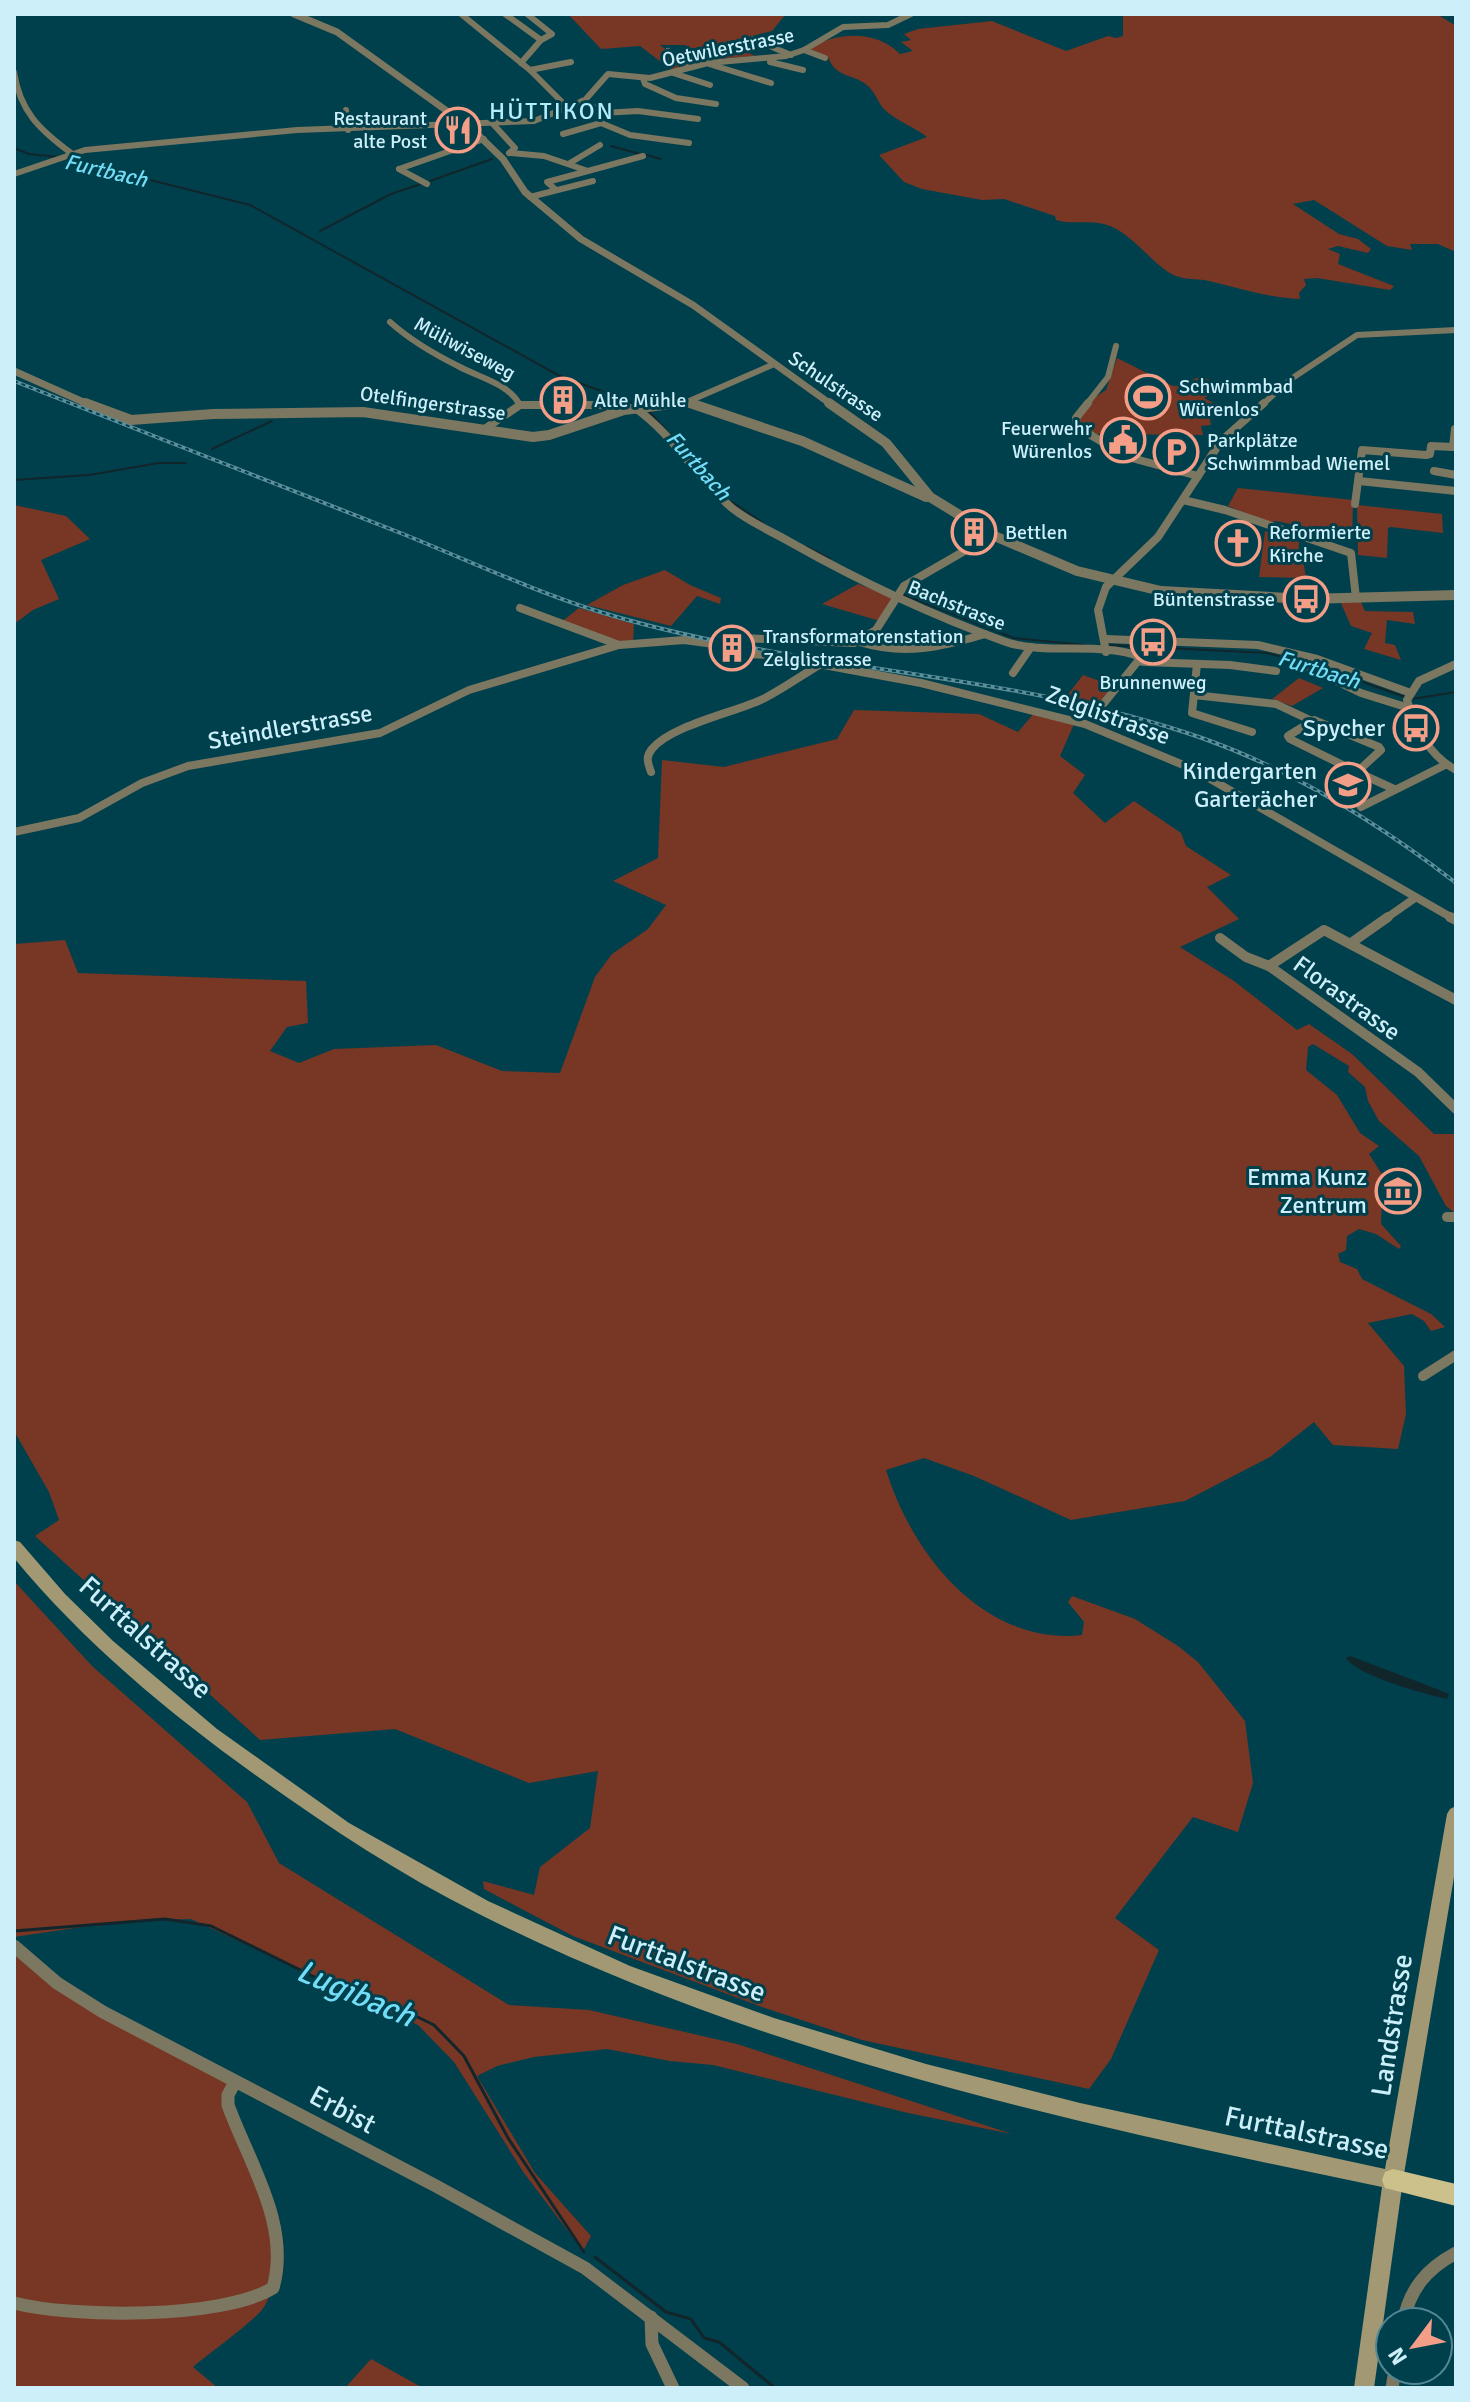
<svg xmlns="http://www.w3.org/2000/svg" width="1470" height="2402" viewBox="0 0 1470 2402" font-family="Signika,sans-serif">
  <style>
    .green { fill: #783624 }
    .water { fill: #11262b }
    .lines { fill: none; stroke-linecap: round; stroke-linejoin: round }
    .stream-far1 { stroke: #11262b; stroke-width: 2 }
    .stream { stroke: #11262b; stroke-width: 3 }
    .minor-far3 { stroke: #7c7760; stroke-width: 6 }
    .minor-far2 { stroke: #7c7760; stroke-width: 8 }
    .minor-far1 { stroke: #7c7760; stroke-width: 10 }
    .minor { stroke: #7c7760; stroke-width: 13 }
    .tertiary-far1 { stroke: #7c7760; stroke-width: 7 }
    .tertiary { stroke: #7c7760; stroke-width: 10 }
    .secondary { fill: #a29974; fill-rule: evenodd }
    .trunk { fill: #ccc08b; fill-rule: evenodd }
    .rail-casing { stroke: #5d8f9b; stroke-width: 4 }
    .rail { stroke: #00404d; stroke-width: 2; stroke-dasharray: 4; stroke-linecap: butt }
    .labels { text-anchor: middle; stroke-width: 6; stroke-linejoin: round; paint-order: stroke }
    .far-street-label { font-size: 20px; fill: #cceff9; stroke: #00404d }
    .far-poi-label { font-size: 20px; fill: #cceff9; stroke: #00404d; text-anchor: start }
    .far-water-label { font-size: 22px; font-style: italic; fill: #72ddf7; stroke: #00404d }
    .far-quarter-label { font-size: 24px; letter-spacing: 2px; fill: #b4edfc; stroke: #00404d }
    .street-label { font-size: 24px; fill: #cceff9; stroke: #00404d }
    .poi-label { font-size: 24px; fill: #cceff9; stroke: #00404d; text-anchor: end }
    .near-street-label { font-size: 28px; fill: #cceff9; stroke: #00404d }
    .near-water-label { font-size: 32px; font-style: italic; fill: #72ddf7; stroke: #00404d }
  </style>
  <rect width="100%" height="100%" fill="#00404d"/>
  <!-- green -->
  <g class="green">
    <polygon points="568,14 786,14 772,31 727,42 755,56 706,60 685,45 660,45 687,66 673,71 640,46 601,49"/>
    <path d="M 1123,14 L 1437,14 L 1456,26 L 1456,252 L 1438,244 L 1410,244 L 1412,250 L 1387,246 L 1314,200 L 1293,204 L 1339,234 L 1358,239 L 1371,249 L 1368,253 L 1338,246 L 1328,249 L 1340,254 L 1338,264 L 1394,286 L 1390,290 L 1317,278 L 1304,279 L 1306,285 L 1299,293 L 1300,299 C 1268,298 1240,288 1209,281 C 1196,278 1181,281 1168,272 C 1149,259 1132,235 1110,226 C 1092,219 1071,225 1056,220 L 1055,216 L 1004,199 L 982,200 L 922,189 L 904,182 L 879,155 L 927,137 C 913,126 894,120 883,108 C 878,102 875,92 868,86 C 854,73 836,79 828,57 L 816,58 L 807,50 C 835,32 875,29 900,54 L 913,51 L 901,42 L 911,40 L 904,34 L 918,29 L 992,21 L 1066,51 L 1108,36 L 1116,38 L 1123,36 Z"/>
    <polygon points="1117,358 1173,386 1180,386 1201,376 1224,387 1204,398 1219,406 1208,409 1211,425 1201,426 1203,435 1097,434 1081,425 1079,419 1094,398 1106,390"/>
    <polygon points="1238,488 1353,500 1352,541 1282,522 1274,521 1271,524 1228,506"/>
    <polygon points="14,505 66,516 90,539 41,560 59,599 33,610 14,624"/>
    <polygon points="1357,505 1442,514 1443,533 1391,527 1388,528 1387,558 1358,555"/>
    <polygon points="1265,531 1299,542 1298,557 1303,559 1306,578 1259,577"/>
    <polygon points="665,570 690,585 721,598 720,604 697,596 671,626 587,605 623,585"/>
    <polygon points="858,584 892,597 880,621 822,604"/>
    <polygon points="1360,600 1365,611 1413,612 1415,624 1387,620 1385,643 1395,645 1401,660 1364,649 1372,633 1351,626 1340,601"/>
    <polygon points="579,608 634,624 633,642 620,642 561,622"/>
    <polygon points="1083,675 1114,686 1098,706 1066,697"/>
    <polygon points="1299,678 1323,688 1292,706 1272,699"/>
    <path d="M 854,710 L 979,714 L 1018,732 L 1035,712 L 1074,724 L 1060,756 L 1085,775 L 1073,793 L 1105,823 L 1134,801 L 1181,833 L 1186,846 L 1231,875 L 1207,887 L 1239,919 L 1180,947 L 1234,981 L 1297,1030 L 1309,1024 L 1352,1054 L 1434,1134 L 1456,1134 L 1456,1214 L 1446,1206 L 1419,1156 L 1379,1121 L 1368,1101 L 1365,1087 L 1348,1072 L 1349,1066 L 1313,1044 L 1308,1047 L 1306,1070 L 1337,1095 L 1360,1133 L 1379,1146 L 1369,1154 L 1383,1176 L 1381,1224 L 1401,1246 L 1399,1249 L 1376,1234 L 1359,1229 L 1347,1236 L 1346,1250 L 1338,1254 L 1340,1262 L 1357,1269 L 1362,1279 L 1431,1314 L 1445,1327 L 1431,1331 L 1424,1321 L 1412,1314 L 1368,1323 L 1404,1366 L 1406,1414 L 1398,1449 L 1333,1445 L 1314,1422 L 1270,1457 L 1185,1501 L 1071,1520 L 974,1476 L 924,1458 L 886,1470 C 912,1554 984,1646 1082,1635 L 1084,1622 L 1068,1602 L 1072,1596 L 1135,1619 L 1178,1646 L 1198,1662 L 1245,1721 L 1253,1783 L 1238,1832 L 1193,1817 L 1115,1918 L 1159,1950 L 1111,2059 L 1089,2089 L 862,2040 L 762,2007 L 573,1936 L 484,1889 L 483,1881 L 534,1895 L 540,1867 L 590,1828 L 598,1771 L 529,1783 L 395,1729 L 260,1740 L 35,1536 L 59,1520 L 49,1492 L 14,1431 L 14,944 L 65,940 L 78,973 L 306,981 L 308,1023 L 287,1027 L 270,1051 L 299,1063 L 334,1049 L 436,1045 L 502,1071 L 560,1073 L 595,977 L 612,954 L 648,929 L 666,905 L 613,881 L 658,858 L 662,760 L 724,767 L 837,739 Z"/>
    <polygon points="14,1581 92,1666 247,1802 279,1863 509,2005 589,2010 737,2044 1012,2134 908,2113 713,2065 670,2061 607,2049 534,2057 497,2066 477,2076 535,2173 591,2236 583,2251 524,2173 454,2062 418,2025 191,1919 115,1922 14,1937"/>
    <path d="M 14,1953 L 235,2088 L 226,2106 C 245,2154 295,2259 264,2307 C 255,2321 208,2354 193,2367 L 218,2388 L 14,2388 Z"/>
    <polygon points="371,2359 423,2388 345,2388"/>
  </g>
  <!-- water -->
  <path class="water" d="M 1350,1656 L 1437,1689 L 1449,1694 L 1447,1699 C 1427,1695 1356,1675 1346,1658 Z"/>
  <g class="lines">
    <!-- stream-far1 -->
    <g class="stream-far1">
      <polyline points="611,146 640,154"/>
      <polyline points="14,148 29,154 59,157"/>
      <polyline points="647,155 661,159"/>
      <polyline points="66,159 250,205 558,375 636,404"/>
      <polyline points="430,181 492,159"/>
      <polyline points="320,231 391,194 421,184"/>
      <polyline points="649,411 716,487"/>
      <polyline points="212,449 272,421"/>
      <polyline points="14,480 89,475 159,463 186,463"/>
      <polyline points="732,502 763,523"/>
      <polyline points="807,547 830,559"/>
      <polyline points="904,595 1014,638 1085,645"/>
      <polyline points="1107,645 1267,653 1320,667 1405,697"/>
      <polyline points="1412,699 1456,692"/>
    </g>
    <!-- stream -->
    <g class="stream">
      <polyline points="14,1931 165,1919 211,1926 337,1988 399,2008 434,2025 464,2056 508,2138 584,2252"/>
      <polyline points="595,2257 666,2312 691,2319 704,2338 719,2342 775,2388"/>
    </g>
    <!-- minor-far3 -->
    <g class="minor-far3">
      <polyline points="461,14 530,70 568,108"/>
      <polyline points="505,14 541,40"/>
      <polyline points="753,39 791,55"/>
      <polyline points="804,50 825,58"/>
      <polyline points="668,51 692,67"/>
      <polyline points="770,62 803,70"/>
      <polyline points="521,63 541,40 552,34 527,14"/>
      <polyline points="709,64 771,83"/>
      <polyline points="530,70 571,62"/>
      <path d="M 14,72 C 20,112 40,130 71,153"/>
      <polyline points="673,73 710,85"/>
      <polyline points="643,78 645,84 676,98 716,104"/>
      <polyline points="582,101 599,110 601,123 630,135 689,143"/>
      <polyline points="346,110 348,130"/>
      <polyline points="602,113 638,111 698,119"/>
      <polyline points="493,124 515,148 509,153"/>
      <polyline points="563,134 601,123"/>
      <polyline points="511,153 544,156 588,171 547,182 555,189"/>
      <polyline points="570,163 600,145"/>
      <polyline points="399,169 484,139"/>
      <polyline points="399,169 427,184"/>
      <polyline points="588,171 643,156"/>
      <polyline points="14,174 85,150 297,130 534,121 585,100 608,74 650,78 708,63 786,56 804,50 843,27 888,25 911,14"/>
      <polyline points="530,197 593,181"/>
      <path d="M 390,322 C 410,340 434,354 458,366 C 480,378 508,383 520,405"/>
      <polyline points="687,402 772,365"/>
      <polyline points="1086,405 1108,377 1116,346"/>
      <polyline points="1262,405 1291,379 1357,335 1456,330"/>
    </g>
    <!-- minor-far2 -->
    <g class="minor-far2">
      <polyline points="1088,403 1076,418 1077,427 1128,457 1198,476"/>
      <path d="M 635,408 C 674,435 696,478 732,508 C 749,522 771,531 790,542 C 859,581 931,615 1006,642 C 1044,655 1104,642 1138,656 L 1138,661 L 1145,662 L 1230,665 L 1276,671"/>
      <polyline points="486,428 520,405 601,405 624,410"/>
      <polyline points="1455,429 1453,447 1456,447"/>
      <polyline points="1434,471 1456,475"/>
      <polyline points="1359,481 1456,491"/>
      <polyline points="1183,500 1225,510 1351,553 1356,598"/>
      <polyline points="1355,504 1362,450 1426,455 1430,454 1431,446 1453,447"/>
      <polyline points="520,608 619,645 684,640 714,644 742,638 854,643 876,630 904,586 992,535"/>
      <polyline points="1106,639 1258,645 1317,659 1408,692"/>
      <path d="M 860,642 C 904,656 942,647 985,634"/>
      <polyline points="714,644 723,653 770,655 921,683 1085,724 1193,769 1454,919"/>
      <polyline points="1106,652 1098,610 1106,587 1158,537 1221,441 1264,403"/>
      <polyline points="1197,664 1192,713 1252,732"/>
      <path d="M 1456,664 L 1419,681 L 1407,700 C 1415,728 1430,756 1456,770"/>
      <polyline points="1307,667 1361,693 1409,708"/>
      <polyline points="1013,673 1031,647"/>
      <polyline points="1194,695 1276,704 1312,721"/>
      <polyline points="1104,703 1138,661"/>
      <polygon points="1314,720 1379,747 1381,750 1357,772 1290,739 1288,736"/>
      <path d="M 651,772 C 648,763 645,757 652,749 C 671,725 737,712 765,698 C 784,688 801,676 819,665"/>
      <polyline points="1357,772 1394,789"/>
      <polyline points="1361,807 1445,765"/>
      <polyline points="14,832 79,818 142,783 188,766 380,733 469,690 619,645"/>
      <polyline points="1385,919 1415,898"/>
    </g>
    <!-- minor-far1 -->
    <g class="minor-far1">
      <polyline points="1450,917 1456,920"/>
      <polyline points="1220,938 1246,957 1269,966 1418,1072 1456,1109"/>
      <polyline points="1351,943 1388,917"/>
      <polyline points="1269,966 1324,930 1456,1000"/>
      <polyline points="1447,1217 1456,1217"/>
      <polyline points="1423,1376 1456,1355"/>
    </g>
    <!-- minor -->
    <g class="minor">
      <polyline points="14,1946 57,1983 103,2012 436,2186 585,2268 743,2388"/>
      <path d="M 14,2303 C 72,2318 222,2319 273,2288 C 291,2225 249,2163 228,2105 L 228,2095 L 235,2082"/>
      <polyline points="651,2317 652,2344 673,2388"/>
      <path d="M 1403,2322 C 1410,2289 1426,2269 1456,2253"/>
      <polyline points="1392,2388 1395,2370"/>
    </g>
    <!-- tertiary-far1 -->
    <g class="tertiary-far1">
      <polyline points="294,14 337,32 472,129 503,159 525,192 581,239 693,305 832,405"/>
      <polyline points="14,371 90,405"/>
      <polyline points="663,405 687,402 696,405"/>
    </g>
    <!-- tertiary -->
    <g class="tertiary">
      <polyline points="85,403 131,420 213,414 363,412 533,437 549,435 624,410 679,403"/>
      <polyline points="690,403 802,441 926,497"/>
      <polyline points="829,403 886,443 930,497 992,535 1077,571 1161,591 1306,599 1456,595"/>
    </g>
    <!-- secondary -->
    <path class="secondary" d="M 14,1540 L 20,1542 L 65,1594 L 113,1641 L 217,1729 L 349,1823 L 488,1901 L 630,1966 L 774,2018 L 926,2064 L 1080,2103 L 1385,2169 L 1447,1814 L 1450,1809 L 1456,1806 L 1456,1865 L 1403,2180 L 1374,2388 L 1354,2388 L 1382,2187 C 1074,2123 760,2056 477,1913 C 401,1875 330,1828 261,1779 C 170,1714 85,1644 14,1558 Z"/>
    <!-- trunk -->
    <polygon class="trunk" points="1393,2169 1456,2184 1456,2206 1385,2188 1382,2180 1385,2172"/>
    <!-- rail casing -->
    <g class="rail-casing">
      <path id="rail" d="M 14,381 C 144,432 273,483 403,534 C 467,560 531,590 597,611 C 794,672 1007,670 1202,738 C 1295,771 1378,823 1456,883"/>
    </g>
    <!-- rail -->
    <use href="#rail" class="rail"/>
  </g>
  <!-- icons -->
  <defs>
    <g id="restaurant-ring" transform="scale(2.3)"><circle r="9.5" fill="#00404d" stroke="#f49e87" stroke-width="1.5"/><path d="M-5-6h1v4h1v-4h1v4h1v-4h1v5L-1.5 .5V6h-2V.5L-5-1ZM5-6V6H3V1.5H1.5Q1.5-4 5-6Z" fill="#f49e87"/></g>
    <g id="stadium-ring" transform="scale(2.3)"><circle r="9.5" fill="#00404d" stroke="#f49e87" stroke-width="1.5"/><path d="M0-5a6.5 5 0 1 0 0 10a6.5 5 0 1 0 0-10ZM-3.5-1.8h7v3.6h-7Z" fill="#f49e87"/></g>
    <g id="building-ring" transform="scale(2.3)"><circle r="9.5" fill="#00404d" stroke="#f49e87" stroke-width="1.5"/><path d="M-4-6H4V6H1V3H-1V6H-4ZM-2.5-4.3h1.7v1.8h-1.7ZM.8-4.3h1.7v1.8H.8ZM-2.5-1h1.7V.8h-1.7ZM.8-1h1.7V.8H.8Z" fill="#f49e87"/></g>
    <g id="civic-ring" transform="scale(2.3)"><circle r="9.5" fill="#00404d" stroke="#f49e87" stroke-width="1.5"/><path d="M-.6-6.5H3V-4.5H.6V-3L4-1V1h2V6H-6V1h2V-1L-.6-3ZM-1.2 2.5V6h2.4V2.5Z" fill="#f49e87"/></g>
    <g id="parking-ring" transform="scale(2.3)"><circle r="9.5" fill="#00404d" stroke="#f49e87" stroke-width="1.5"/><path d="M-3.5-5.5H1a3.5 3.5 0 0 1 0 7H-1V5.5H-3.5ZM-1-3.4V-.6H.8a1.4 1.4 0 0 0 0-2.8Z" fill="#f49e87"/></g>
    <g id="church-ring" transform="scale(2.3)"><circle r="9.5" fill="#00404d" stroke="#f49e87" stroke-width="1.5"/><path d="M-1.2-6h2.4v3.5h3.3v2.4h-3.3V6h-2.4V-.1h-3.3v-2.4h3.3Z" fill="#f49e87"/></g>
    <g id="bus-ring" transform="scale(2.3)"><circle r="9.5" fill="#00404d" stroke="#f49e87" stroke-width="1.5"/><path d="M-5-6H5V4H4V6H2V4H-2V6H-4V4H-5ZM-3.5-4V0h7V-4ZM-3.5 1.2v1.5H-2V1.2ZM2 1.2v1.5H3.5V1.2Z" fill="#f49e87"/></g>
    <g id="school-ring" transform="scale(2.3)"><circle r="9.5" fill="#00404d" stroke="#f49e87" stroke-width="1.5"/><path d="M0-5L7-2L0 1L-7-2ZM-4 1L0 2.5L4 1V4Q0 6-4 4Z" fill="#f49e87"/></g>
    <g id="museum-ring" transform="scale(2.3)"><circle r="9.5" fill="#00404d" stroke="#f49e87" stroke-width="1.5"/><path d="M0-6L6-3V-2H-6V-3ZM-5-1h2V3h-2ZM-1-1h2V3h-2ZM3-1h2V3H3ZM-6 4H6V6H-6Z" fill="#f49e87"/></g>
  </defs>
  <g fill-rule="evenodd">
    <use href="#restaurant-ring" x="458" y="130"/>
    <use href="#stadium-ring" x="1148" y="397"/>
    <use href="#building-ring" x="563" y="400"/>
    <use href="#civic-ring" x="1123" y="440"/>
    <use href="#parking-ring" x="1176" y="452"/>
    <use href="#building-ring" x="974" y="532"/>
    <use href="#church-ring" x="1238" y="543"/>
    <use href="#bus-ring" x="1306" y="599"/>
    <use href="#bus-ring" x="1153" y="642"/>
    <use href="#building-ring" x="732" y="648"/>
    <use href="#bus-ring" x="1416" y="728"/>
    <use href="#school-ring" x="1348" y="785"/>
    <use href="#museum-ring" x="1398" y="1191"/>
  </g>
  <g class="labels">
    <!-- far-street labels -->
    <g class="far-street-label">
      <text transform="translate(728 47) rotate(-11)" y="7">Oetwilerstrasse</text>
      <text transform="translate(465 348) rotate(28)" y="7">Müliwiseweg</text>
      <text transform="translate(836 386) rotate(34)" y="7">Schulstrasse</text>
      <text transform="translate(433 403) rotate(8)" y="7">Otelfingerstrasse</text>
      <text transform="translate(957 605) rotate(22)" y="7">Bachstrasse</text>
    </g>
    <!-- far-poi labels -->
    <g class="far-poi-label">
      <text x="427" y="125" text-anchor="end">Restaurant<tspan x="427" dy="23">alte Post</tspan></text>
      <text x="1179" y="393">Schwimmbad<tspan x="1179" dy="23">Würenlos</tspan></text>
      <text x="594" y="407">Alte Mühle</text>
      <text x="1092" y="435" text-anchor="end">Feuerwehr<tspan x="1092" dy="23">Würenlos</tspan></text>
      <text x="1207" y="447">Parkplätze<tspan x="1207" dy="23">Schwimmbad Wiemel</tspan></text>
      <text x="1005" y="539">Bettlen</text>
      <text x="1269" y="539">Reformierte<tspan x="1269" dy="23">Kirche</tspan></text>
      <text x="1275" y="606" text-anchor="end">Büntenstrasse</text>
      <text x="763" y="643">Transformatorenstation<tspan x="763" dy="23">Zelglistrasse</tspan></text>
      <text x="1153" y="689" text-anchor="middle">Brunnenweg</text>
    </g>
    <!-- far-water labels -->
    <g class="far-water-label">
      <text transform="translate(106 170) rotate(13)" y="8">Furtbach</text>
      <text transform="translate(699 465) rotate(48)" y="8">Furtbach</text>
      <text transform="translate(1319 669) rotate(17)" y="8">Furtbach</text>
    </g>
    <!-- far-quarter labels -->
    <g class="far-quarter-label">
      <text x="552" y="119">HÜTTIKON</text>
    </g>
    <!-- street labels -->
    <g class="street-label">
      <text transform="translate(1108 715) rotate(20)" y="8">Zelglistrasse</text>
      <text transform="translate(290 727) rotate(-10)" y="8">Steindlerstrasse</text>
      <text transform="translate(1347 998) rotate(36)" y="8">Florastrasse</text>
    </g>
    <!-- poi labels -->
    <g class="poi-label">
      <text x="1385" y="736">Spycher</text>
      <text x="1317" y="779">Kindergarten<tspan x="1317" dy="28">Garterächer</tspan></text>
      <text x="1367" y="1185">Emma Kunz<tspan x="1367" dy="28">Zentrum</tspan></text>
    </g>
    <!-- near-street labels -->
    <g class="near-street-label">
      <text transform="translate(146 1637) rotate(42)" y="10">Furttalstrasse</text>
      <text transform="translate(687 1963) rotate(21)" y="10">Furttalstrasse</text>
      <text transform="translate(1391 2025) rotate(-81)" y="10">Landstrasse</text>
      <text transform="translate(343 2109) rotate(28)" y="10">Erbist</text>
      <text transform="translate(1307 2132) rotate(12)" y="10">Furttalstrasse</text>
    </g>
    <!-- near-water labels -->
    <g class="near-water-label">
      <text transform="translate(356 1993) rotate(23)" y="11">Lugibach</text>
    </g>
  </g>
  <!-- border -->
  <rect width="1470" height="2402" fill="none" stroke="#cceff9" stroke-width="32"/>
  <!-- north arrow -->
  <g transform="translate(1414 2346) rotate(238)"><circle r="38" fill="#00404d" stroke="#528692" stroke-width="2"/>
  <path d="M0-6L14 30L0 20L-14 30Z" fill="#f49e87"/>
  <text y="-12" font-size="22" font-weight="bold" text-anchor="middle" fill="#cceff9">N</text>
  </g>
</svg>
